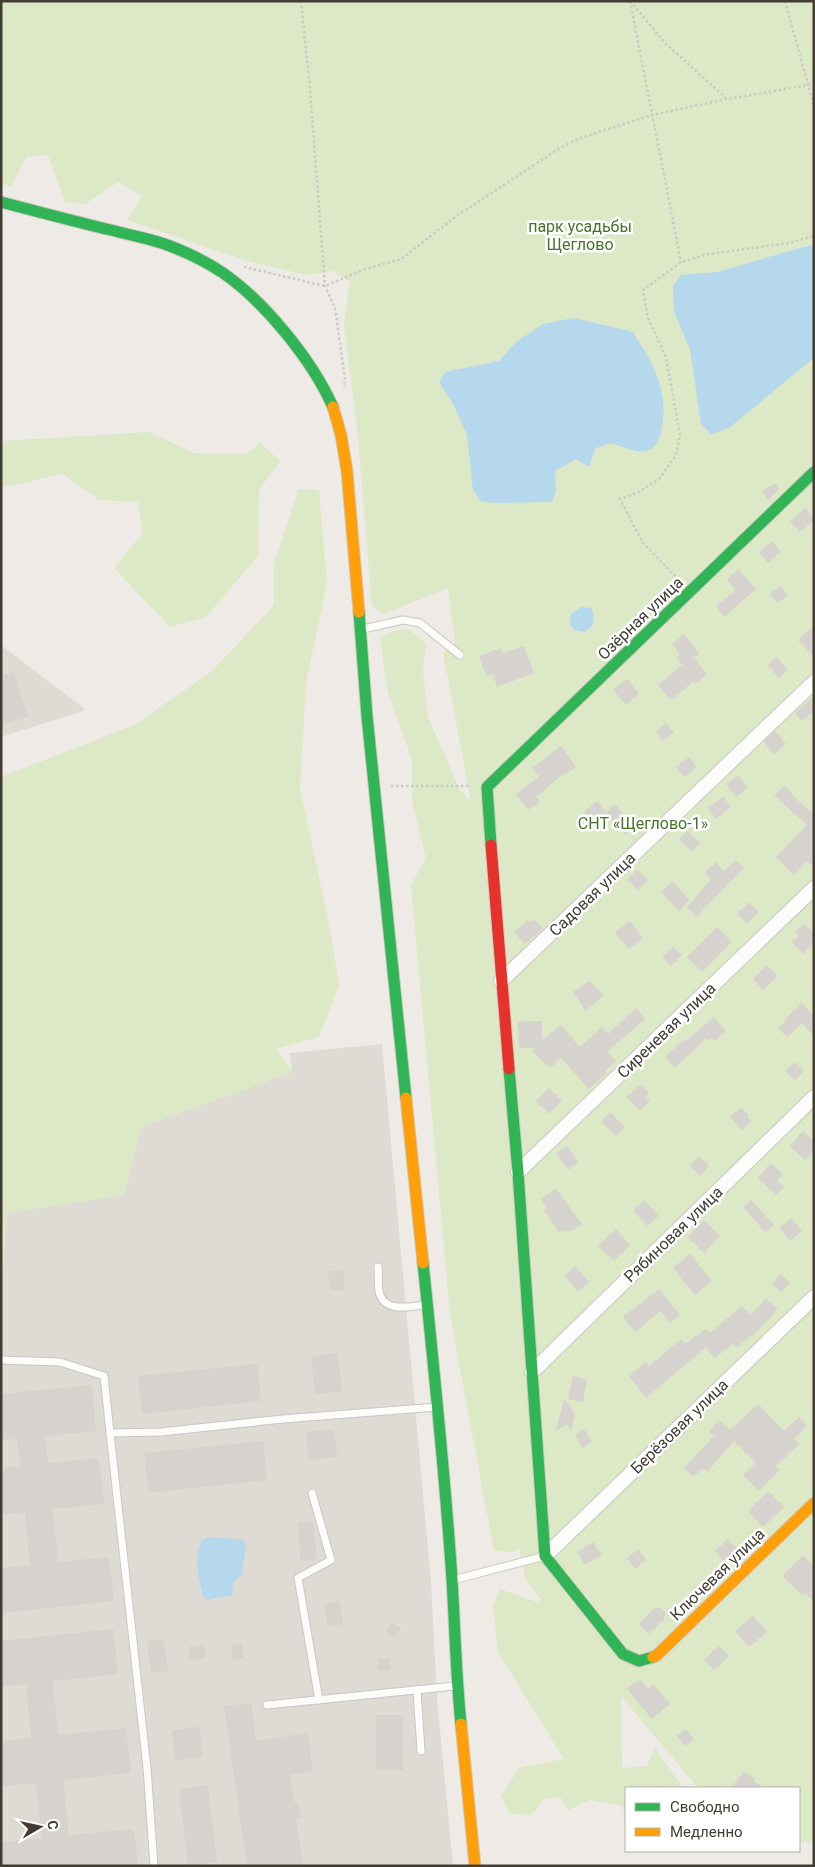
<svg xmlns="http://www.w3.org/2000/svg" width="815" height="1867" viewBox="0 0 815 1867" font-family="Roboto,sans-serif">
  <style>
    .industrial { fill: #dedad4 }
    .green { fill: #dce8c6 }
    .water { fill: #b6d8ec }
    .building { fill: #d6d2cd }
    .lines { fill: none; stroke-linecap: round; stroke-linejoin: round }
    .lane-casing { stroke: #cac7c2; stroke-width: 9 }
    .street-casing { stroke: #cac7c2; stroke-width: 16 }
    .fast-casing { stroke: #cecabe; stroke-width: 13 }
    .slow-casing { stroke: #cecabe; stroke-width: 13 }
    .jam-casing { stroke: #cecabe; stroke-width: 13 }
    .path { stroke: #cccac5; stroke-width: 2.5; stroke-dasharray: 2.5 2.5; stroke-linecap: butt }
    .lane { stroke: #fcfcfb; stroke-width: 7 }
    .street { stroke: #fcfcfb; stroke-width: 14 }
    .fast { stroke: #30b455; stroke-width: 11 }
    .slow { stroke: #ff9f0a; stroke-width: 11 }
    .jam { stroke: #e5322d; stroke-width: 11 }
    .labels { text-anchor: middle; stroke-width: 5; stroke-linejoin: round; paint-order: stroke }
    .park-label { font-size: 16px; fill: #467328; stroke: #fff }
    .street-label { font-size: 16px; fill: #433c33; stroke: #fff }
  </style>
  <rect width="100%" height="100%" fill="#eeebe6"/>
  <!-- industrial -->
  <g class="industrial">
    <polygon points="1,645 86,710 1,737"/>
    <polygon points="382,1044 431,1582 437,1698 453,1866 1,1866 1,1290 7,1212 124,1195 141,1127 292,1072 290,1053"/>
  </g>
  <!-- green -->
  <g class="green">
    <polygon points="1,1 814,1 814,1844 799,1841 799,1788 698,1788 621,1696 622,1768 647,1766 655,1748 683,1788 626,1788 625,1827 623,1806 590,1800 568,1810 560,1797 544,1799 531,1815 510,1814 501,1796 519,1768 564,1759 498,1652 493,1606 500,1589 537,1602 541,1599 525,1579 519,1548 514,1552 494,1551 450,1315 411,885 426,858 412,801 412,760 388,692 380,638 393,631 409,629 426,644 423,671 428,717 460,790 471,802 443,652 455,643 448,588 384,614 372,606 358,437 344,323 350,282 333,271 307,275 247,261 127,220 142,196 118,182 85,204 65,202 48,155 26,157 12,186 1,184"/>
    <polygon points="149,432 194,453 245,454 260,443 280,461 259,490 258,556 206,617 170,627 114,568 143,533 138,502 99,500 63,474 1,488 1,441"/>
    <polygon points="299,489 319,490 327,584 306,682 300,788 327,914 339,985 319,1037 276,1049 293,1072 141,1127 124,1195 8,1213 1,1290 1,777 134,725 211,672 274,605 274,564"/>
  </g>
  <!-- water -->
  <g class="water">
    <polygon points="814,244 814,358 729,428 711,434 701,424 690,349 674,312 673,286 681,275 717,272"/>
    <path d="M 574,318 L 633,332 C 654,365 670,392 661,432 C 659,439 656,448 648,450 C 635,455 624,445 611,444 C 606,444 600,447 596,448 L 589,467 L 576,459 L 555,471 L 556,492 L 552,502 L 492,503 L 480,501 L 473,490 L 467,435 L 454,406 L 439,382 L 445,372 L 499,361 L 516,342 L 543,324 Z"/>
    <polygon points="581,607 591,608 594,615 593,625 585,632 574,630 570,624 571,614"/>
    <path d="M 208,1537 L 243,1539 L 246,1545 L 242,1575 L 234,1582 L 232,1595 L 208,1600 L 203,1597 C 199,1578 193,1558 202,1540 Z"/>
  </g>
  <!-- building -->
  <g class="building">
    <polygon points="775,483 779,489 768,500 762,491"/>
    <polygon points="805,508 814,518 814,520 800,532 790,521"/>
    <polygon points="772,541 781,552 768,563 759,552"/>
    <polygon points="738,569 756,589 724,617 716,606 736,590 727,580"/>
    <polygon points="780,586 788,595 778,603 770,594"/>
    <polygon points="814,625 814,657 798,640"/>
    <polygon points="684,634 699,654 694,658 707,674 696,684 694,681 671,700 658,685 682,665 676,658 680,655 672,644"/>
    <polygon points="524,646 534,673 497,687 493,674 486,676 479,656 501,648 503,653"/>
    <polygon points="777,657 788,670 779,678 768,665"/>
    <polygon points="14,672 28,717 1,725 1,676"/>
    <polygon points="627,679 639,694 626,705 613,690"/>
    <polygon points="814,697 814,711 802,721 795,713"/>
    <polygon points="666,723 674,732 663,741 656,732"/>
    <polygon points="775,731 786,744 774,754 764,742"/>
    <polygon points="561,746 576,767 564,775 563,774 536,797 540,802 528,810 516,794 539,777 532,768"/>
    <polygon points="689,757 697,767 684,777 676,767"/>
    <polygon points="738,775 748,788 736,797 726,784"/>
    <polygon points="785,786 793,794 792,795 814,815 814,867 807,861 794,875 776,857 807,825 774,795"/>
    <polygon points="723,796 731,807 716,819 708,808"/>
    <polygon points="597,801 611,818 598,829 584,812"/>
    <polygon points="615,804 634,827 625,835 606,812"/>
    <polygon points="687,831 700,843 692,852 679,839"/>
    <polygon points="735,860 744,868 696,917 687,907 711,879 705,872 716,862 724,871"/>
    <polygon points="637,870 648,880 638,890 627,880"/>
    <polygon points="673,881 689,900 679,911 661,892"/>
    <polygon points="749,902 759,912 747,924 737,914"/>
    <polygon points="534,919 543,928 525,944 514,932 528,920 531,922"/>
    <polygon points="630,921 643,938 629,949 615,933"/>
    <polygon points="804,924 814,933 814,943 803,954 792,942 799,936 795,932"/>
    <polygon points="717,927 732,942 702,972 687,957"/>
    <polygon points="673,947 682,955 671,966 662,957"/>
    <polygon points="767,965 778,976 763,990 753,979"/>
    <polygon points="589,981 604,995 586,1011 573,992"/>
    <polygon points="802,1003 814,1016 814,1036 802,1023 787,1037 778,1028 787,1020 785,1019"/>
    <polygon points="636,1008 645,1019 607,1052 616,1061 605,1071 607,1073 589,1089 561,1058 550,1068 532,1051 536,1048 519,1048 518,1022 542,1021 542,1040 561,1025 580,1047 602,1027 608,1034"/>
    <polygon points="714,1017 726,1031 715,1041 712,1038 708,1041 706,1038 675,1068 665,1057 684,1039 686,1041"/>
    <polygon points="795,1062 804,1071 795,1080 785,1071"/>
    <polygon points="641,1084 649,1093 646,1097 650,1101 640,1111 626,1097"/>
    <polygon points="549,1088 562,1101 549,1114 536,1101"/>
    <polygon points="741,1107 749,1115 747,1117 751,1121 742,1130 730,1117"/>
    <polygon points="610,1112 625,1127 616,1136 601,1122"/>
    <polygon points="803,1131 814,1141 814,1151 805,1160 790,1146"/>
    <polygon points="567,1146 578,1162 568,1170 556,1153"/>
    <polygon points="699,1156 709,1166 700,1176 690,1166"/>
    <polygon points="771,1163 783,1174 777,1181 784,1187 776,1195 758,1178"/>
    <polygon points="556,1189 582,1224 574,1230 559,1232 544,1210 547,1208 541,1199"/>
    <polygon points="644,1200 659,1216 647,1226 633,1210"/>
    <polygon points="751,1200 774,1225 765,1232 743,1207"/>
    <polygon points="791,1218 802,1231 790,1241 779,1228"/>
    <polygon points="704,1220 720,1236 704,1253 688,1237"/>
    <polygon points="616,1229 630,1245 614,1261 598,1246"/>
    <polygon points="690,1254 712,1281 695,1295 673,1268"/>
    <polygon points="575,1266 589,1282 578,1292 565,1276"/>
    <polygon points="343,1270 345,1290 330,1291 328,1271"/>
    <polygon points="781,1274 790,1283 781,1292 772,1284"/>
    <polygon points="659,1289 680,1315 670,1323 661,1311 635,1332 623,1317"/>
    <polygon points="766,1298 778,1309 752,1337 751,1335 737,1348 733,1344 714,1358 706,1347 646,1398 629,1376 646,1362 649,1366 681,1339 685,1344 706,1329 710,1333 742,1306 751,1315"/>
    <polygon points="338,1353 342,1391 315,1394 311,1356"/>
    <polygon points="257,1364 261,1401 142,1414 138,1376"/>
    <polygon points="573,1376 587,1380 583,1402 568,1399"/>
    <polygon points="92,1385 96,1431 45,1436 48,1463 99,1458 104,1504 53,1509 58,1562 109,1557 114,1601 1,1613 1,1568 30,1565 25,1512 1,1515 1,1468 20,1466 17,1439 1,1440 1,1394"/>
    <polygon points="564,1398 575,1415 571,1431 567,1424 556,1431"/>
    <polygon points="758,1404 784,1431 799,1417 807,1426 794,1439 799,1444 776,1466 780,1470 759,1491 743,1475 756,1463 734,1441 707,1472 703,1468 693,1477 684,1468 714,1436 709,1432 719,1420 730,1430"/>
    <polygon points="334,1429 337,1457 309,1460 306,1432"/>
    <polygon points="584,1429 592,1441 583,1448 575,1435"/>
    <polygon points="263,1441 267,1480 149,1493 144,1453"/>
    <polygon points="768,1491 784,1507 763,1527 748,1511"/>
    <polygon points="313,1522 317,1559 301,1561 297,1523"/>
    <polygon points="728,1539 737,1549 724,1561 715,1551"/>
    <polygon points="593,1542 602,1555 585,1565 577,1552"/>
    <polygon points="638,1549 646,1560 635,1569 627,1558"/>
    <polygon points="803,1555 814,1566 814,1602 805,1593 802,1595 782,1576"/>
    <polygon points="339,1601 343,1624 328,1627 324,1604"/>
    <polygon points="654,1608 661,1608 665,1612 664,1619 649,1634 639,1624"/>
    <polygon points="753,1616 767,1632 749,1647 735,1631"/>
    <polygon points="392,1622 401,1628 395,1638 385,1633"/>
    <polygon points="113,1629 118,1674 53,1681 58,1735 126,1728 131,1773 63,1780 69,1835 134,1829 138,1866 1,1866 1,1842 42,1838 36,1783 1,1786 1,1741 31,1738 26,1684 1,1687 1,1641"/>
    <polygon points="164,1639 168,1671 151,1673 147,1641"/>
    <polygon points="242,1644 244,1658 233,1660 231,1645"/>
    <polygon points="204,1645 206,1658 190,1660 189,1647"/>
    <polygon points="719,1646 729,1656 714,1670 704,1660"/>
    <polygon points="390,1658 391,1670 378,1671 378,1659"/>
    <polygon points="639,1679 648,1689 653,1684 670,1704 652,1719 627,1689"/>
    <polygon points="251,1703 256,1741 308,1733 313,1772 290,1775 294,1802 298,1801 301,1817 296,1818 303,1866 247,1866 224,1706"/>
    <rect x="376" y="1715" width="27" height="55"/>
    <polygon points="199,1727 203,1757 175,1761 172,1730"/>
    <polygon points="686,1729 694,1739 685,1746 677,1736"/>
    <polygon points="744,1771 755,1779 754,1781 763,1788 731,1788"/>
    <polygon points="208,1785 217,1862 188,1866 179,1789"/>
  </g>
  <g class="lines">
    <!-- lane casing -->
    <g class="lane-casing">
      <g id="lane">
        <polyline points="363,629 403,620 420,623 460,655"/>
        <path d="M 378,1267 C 379,1275 377,1287 380,1295 C 386,1313 412,1306 426,1305"/>
        <polyline points="1,1360 60,1362 104,1376 110,1433 161,1432 283,1419 437,1407"/>
        <polyline points="110,1433 147,1768 154,1866"/>
        <polyline points="312,1493 331,1560 298,1578 319,1700"/>
        <polyline points="453,1580 545,1556"/>
        <polyline points="417,1690 421,1751"/>
        <polyline points="267,1705 455,1686"/>
      </g>
    </g>
    <!-- street casing -->
    <g class="street-casing">
      <g id="street">
        <polyline points="501,981 814,682"/>
        <polyline points="518,1172 814,888"/>
        <polyline points="532,1372 814,1097"/>
        <polyline points="545,1556 814,1297"/>
      </g>
    </g>
    <!-- fast casing -->
    <g class="fast-casing">
      <g id="fast">
        <path d="M 1,202 C 39,212 77,222 115,231 C 133,236 152,239 170,246 C 188,253 207,262 223,273 C 265,302 312,360 333,407"/>
        <polyline points="359,612 367,716 406,1098"/>
        <polyline points="491,845 487,787 814,472"/>
        <polyline points="509,1069 518,1172 545,1556 623,1654 639,1661 653,1657"/>
        <path d="M 423,1263 C 434,1368 445,1474 452,1580 C 455,1628 456,1676 461,1724"/>
      </g>
    </g>
    <!-- slow casing -->
    <g class="slow-casing">
      <g id="slow">
        <polyline points="333,407 341,435 347,471 359,612"/>
        <polyline points="406,1098 423,1263"/>
        <polyline points="653,1657 656,1656 814,1503"/>
        <polyline points="461,1724 475,1866"/>
      </g>
    </g>
    <!-- jam casing -->
    <g class="jam-casing">
      <polyline id="jam" points="491,845 509,1069"/>
    </g>
    <!-- path -->
    <g class="path">
      <polyline points="301,1 310,90 325,286 335,308 345,379 344,388"/>
      <polyline points="630,1 681,262"/>
      <polyline points="630,1 665,43 727,99"/>
      <polyline points="785,1 814,106"/>
      <polyline points="244,267 325,286 365,269 401,259 458,215 560,148 580,138 652,115 727,99 814,84"/>
      <polyline points="679,580 643,543 620,499 637,493 660,478 676,455 680,435 666,357 648,318 643,290 681,262 709,254 789,243 814,236"/>
      <polyline points="391,786 470,786"/>
    </g>
    <!-- lane -->
    <use href="#lane" class="lane"/>
    <!-- street -->
    <use href="#street" class="street"/>
    <!-- fast -->
    <use href="#fast" class="fast"/>
    <!-- slow -->
    <use href="#slow" class="slow"/>
    <!-- jam -->
    <use href="#jam" class="jam"/>
  </g>
  <g class="labels">
    <!-- park labels -->
    <g class="park-label">
      <text x="580" y="232">парк усадьбы<tspan x="580" dy="18">Щеглово</tspan></text>
      <text x="643" y="829">СНТ «Щеглово-1»</text>
    </g>
    <!-- street labels -->
    <g class="street-label">
      <text transform="translate(640 618) rotate(-44)" y="6">Озёрная улица</text>
      <text transform="translate(592 894) rotate(-44)" y="6">Садовая улица</text>
      <text transform="translate(666 1030) rotate(-44)" y="6">Сиреневая улица</text>
      <text transform="translate(673 1234) rotate(-44)" y="6">Рябиновая улица</text>
      <text transform="translate(679 1426) rotate(-44)" y="6">Берёзовая улица</text>
      <text transform="translate(717 1574) rotate(-44)" y="6">Ключевая улица</text>
    </g>
  </g>
  <!-- border -->
  <rect width="815" height="1867" fill="none" stroke="#433c33" stroke-width="5"/>
  <!-- legend -->
  <rect x="625" y="1787" width="175" height="65" fill="#ffffff" stroke="#b4b1ad"/>
  <rect x="635" y="1803" width="25" height="8" fill="#30b455" stroke="#b4b1ad"/>
  <text x="670" y="1812" font-size="15" fill="#433c33">Свободно</text>
  <rect x="635" y="1828" width="25" height="8" fill="#ff9f0a" stroke="#b4b1ad"/>
  <text x="670" y="1837" font-size="15" fill="#433c33">Медленно</text>
  <!-- north arrow -->
  <g transform="translate(40 1827) rotate(81)" stroke="#ffffff" stroke-width="4" paint-order="stroke">
  <path d="M0-4L9 19L0 12L-9 19Z" fill="#433c33"/>
  <text y="-8" font-size="14" font-weight="bold" text-anchor="middle" fill="#433c33">С</text>
  </g>
</svg>
